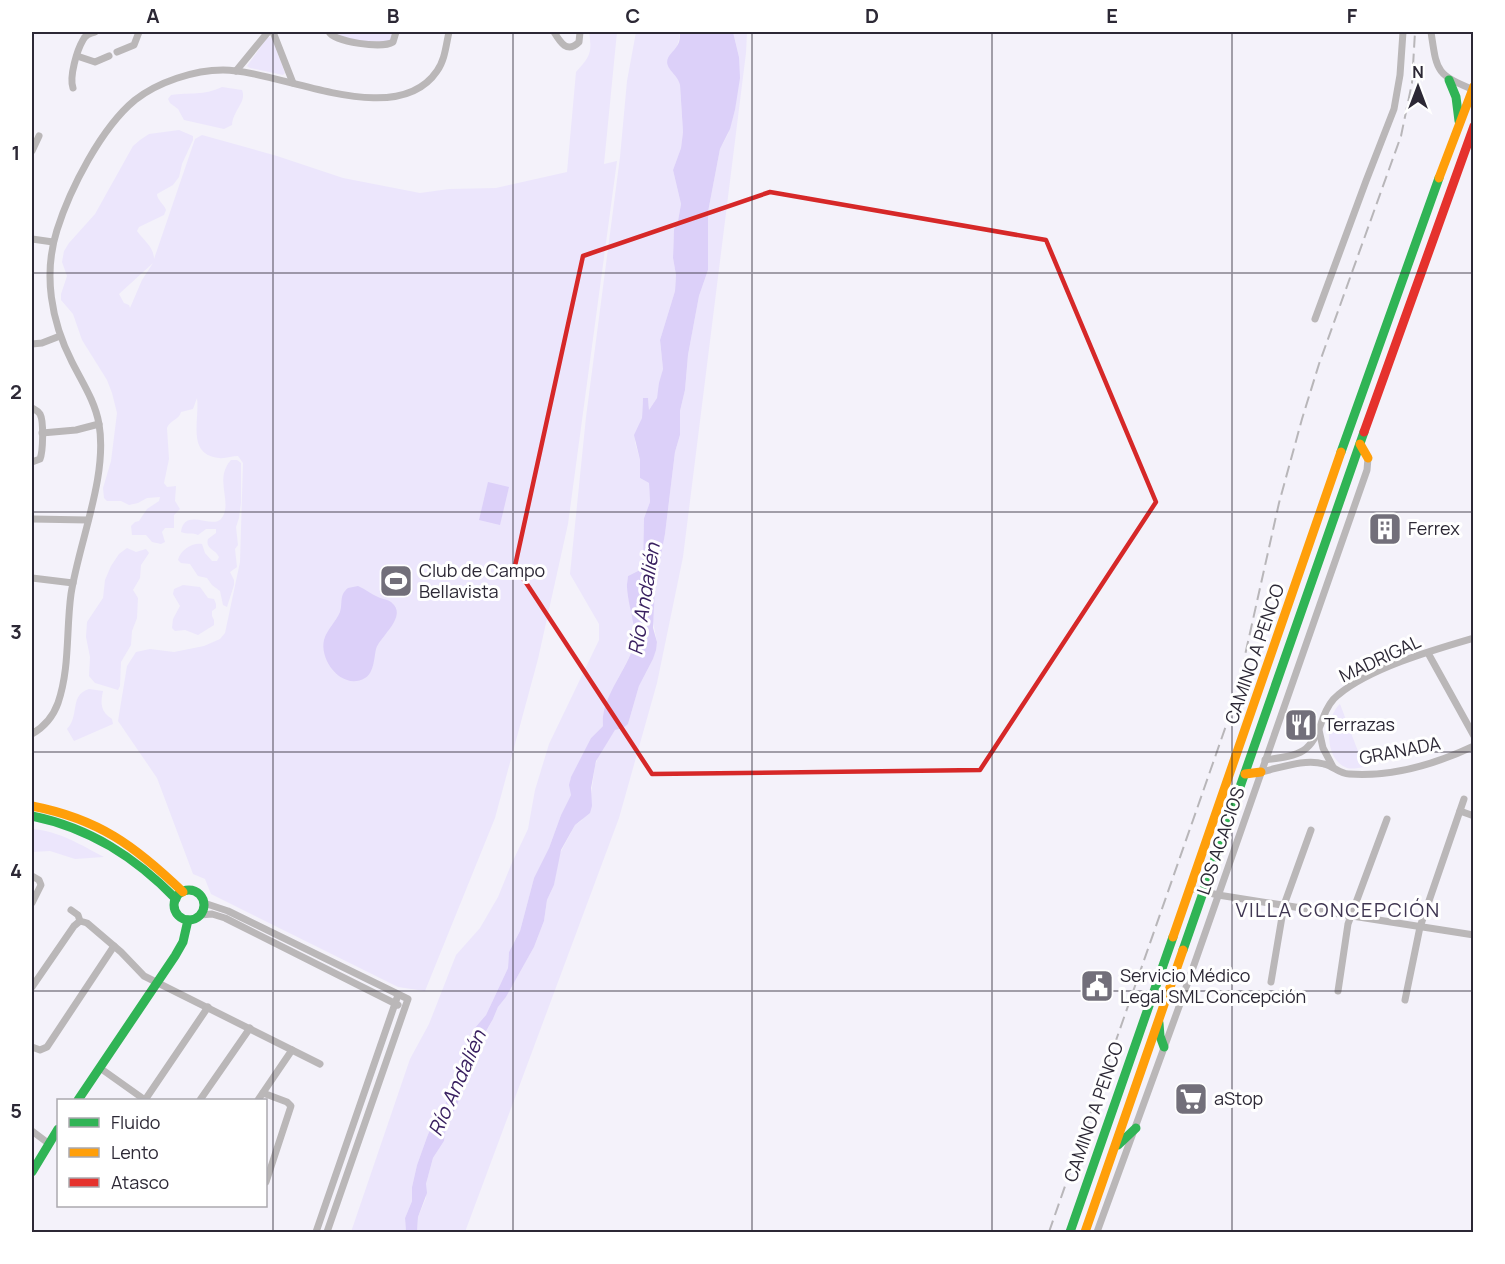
<svg xmlns="http://www.w3.org/2000/svg" width="1505" height="1264" viewBox="0 0 1505 1264" font-family="Manrope,sans-serif">
  <style>
    .green { fill: #ece6fc; fill-rule: evenodd }
    .water { fill: #dcd0f9 }
    .lines { fill: none; stroke-linecap: round; stroke-linejoin: round }
    .street { stroke: #bab7b8; stroke-width: 7 }
    .fast { stroke: #30b455; stroke-width: 9 }
    .slow { stroke: #ff9f0a; stroke-width: 9 }
    .jam { stroke: #e5322d; stroke-width: 9 }
    .rail { stroke: #b8b6b9; stroke-width: 2; stroke-dasharray: 12 6; stroke-linecap: butt }
    .marked { fill: none; stroke: #d62828; stroke-width: 4.5; stroke-linejoin: round }
    .grid { fill: none; stroke: #2c2835; stroke-width: 1.5; stroke-opacity: 0.55 }
    .labels { text-anchor: middle; stroke-width: 6; stroke-linejoin: round; paint-order: stroke }
    .poi-label { font-size: 18px; fill: #2c2835; stroke: #fff; text-anchor: start }
    .street-label { font-size: 18px; fill: #2c2835; stroke: #fff }
    .water-label { font-size: 20px; font-style: italic; fill: #392060; stroke: #fff }
    .neighbourhood-label { font-size: 20px; letter-spacing: 1.5px; fill: #3f3652; stroke: #fff }
    .neatline { fill: none; stroke: #2c2835; stroke-width: 2 }
    .grid-label { font-size: 20px; text-anchor: middle; font-weight: bold; fill: #2c2835 }
  </style>
  <rect width="100%" height="100%" fill="#f4f2fa"/>
  <!-- green -->
  <g class="green">
    <polygon points="333,32 393,32 391,40 388,42 360,41 336,36"/>
    <path d="M 589,32 L 617,32 L 604,164 L 617,161 L 568,524 L 538,659 L 495,818 L 425,991 L 398,987 L 211,894 L 205,879 L 193,874 L 157,778 L 118,721 L 127,666 L 136,652 L 150,649 L 174,652 L 204,646 L 220,639 L 225,633 L 240,562 L 243,463 L 238,456 C 232,456 225,459 219,458 C 186,455 200,419 197,398 L 193,409 L 181,412 C 179,420 170,420 167,428 L 169,459 L 164,483 L 167,487 L 176,486 L 175,501 L 180,509 L 174,515 L 174,528 L 165,528 L 162,532 L 165,542 L 161,544 L 152,542 L 146,535 L 132,535 L 131,526 L 135,522 L 139,521 L 147,509 L 159,501 L 160,497 L 147,498 L 138,503 L 129,505 L 121,501 L 107,501 L 104,498 L 103,488 L 111,461 L 117,413 L 112,393 L 107,380 L 82,340 L 73,314 L 61,300 L 61,294 L 67,276 L 62,262 L 64,251 L 69,243 L 95,214 L 133,146 L 140,140 L 149,134 L 179,130 L 193,136 L 193,140 L 182,164 L 179,177 L 173,185 L 157,194 C 157,200 164,204 166,210 L 164,215 L 139,227 L 137,231 C 144,241 154,247 154,259 L 195,139 L 202,135 L 277,156 L 343,178 L 420,193 L 449,189 L 496,188 L 567,172 L 576,72 C 591,56 592,52 589,32 ZM 153,263 L 142,280 L 130,308 L 129,305 L 124,303 L 119,294 Z"/>
    <path d="M 636,32 L 680,32 C 679,45 673,56 669,68 L 678,78 L 680,85 L 683,132 L 681,148 L 673,170 L 681,204 L 678,221 L 674,229 L 673,258 L 676,275 L 675,291 L 660,340 L 663,369 L 657,398 L 649,410 L 648,398 L 643,398 L 642,418 L 635,442 L 640,460 L 640,478 L 649,483 L 650,502 L 644,518 L 643,562 L 638,571 L 628,576 L 627,584 C 626,601 639,629 634,644 C 627,670 600,699 603,726 L 591,738 L 570,780 L 571,795 L 561,815 L 549,848 L 534,878 L 520,931 L 509,952 L 508,968 L 486,1015 L 473,1030 L 459,1061 L 445,1110 L 432,1125 L 427,1137 L 417,1165 L 412,1187 L 412,1201 L 405,1218 L 406,1232 L 351,1232 L 410,1059 L 429,1024 L 456,955 L 480,928 L 498,897 L 511,865 L 528,829 L 535,790 L 549,744 L 599,640 L 599,624 L 570,574 L 586,417 L 620,157 L 627,81 Z"/>
    <polygon points="733,32 747,32 746,53 683,557 657,683 619,818 465,1232 417,1232 418,1217 426,1198 426,1184 433,1158 444,1141 446,1128 458,1103 470,1059 493,1019 498,1007 506,997 534,947 544,921 547,900 554,885 559,855 575,825 582,820 591,794 595,766 599,754 615,730 628,724 639,686 653,659 657,642 653,622 655,587 665,534 675,452 680,435 680,411 685,390 688,355 699,296 708,270 708,212 720,149 728,134 735,110 739,57"/>
    <polygon points="270,37 272,38 285,73 283,75 250,68 247,66 267,38"/>
    <path d="M 222,87 L 242,90 C 247,102 233,110 232,125 L 224,129 L 184,120 L 178,109 L 170,103 L 168,99 L 171,95 C 190,92 203,96 222,87 Z"/>
    <path d="M 231,460 L 237,460 L 241,463 L 241,503 L 239,518 L 236,527 L 238,545 L 235,549 L 237,567 L 230,572 L 234,580 L 234,585 L 227,607 L 223,605 L 220,591 L 212,585 L 207,578 L 198,576 L 190,564 L 181,563 L 178,560 C 180,550 193,542 202,544 L 205,553 L 212,561 L 217,561 L 219,557 C 215,549 205,549 208,539 L 216,533 L 216,529 L 206,529 L 198,535 C 193,532 187,535 181,532 C 184,507 212,529 221,519 C 234,503 213,480 231,460 Z"/>
    <polygon points="127,548 136,552 146,549 149,553 141,565 140,578 133,590 138,598 137,618 132,631 131,645 121,662 120,686 118,690 95,683 89,676 90,657 86,637 87,622 103,598 105,580 111,566 119,554"/>
    <polygon points="183,585 200,587 208,598 214,599 216,604 216,608 212,611 212,616 214,620 214,625 198,635 185,630 175,631 172,628 173,619 180,606 173,594 174,589"/>
    <path d="M 89,689 L 103,691 C 100,704 101,712 112,719 L 113,724 L 74,741 L 67,729 C 80,716 69,695 89,689 Z"/>
    <path d="M 1340,704 L 1364,767 C 1358,768 1350,770 1345,767 C 1324,758 1325,717 1340,704 Z"/>
    <path d="M 32,829 C 59,831 81,845 104,857 L 75,859 L 50,851 L 32,852 Z"/>
  </g>
  <!-- water -->
  <g class="water">
    <path d="M 680,32 L 733,32 L 739,57 L 740,78 L 735,110 L 730,129 L 720,149 L 708,212 L 708,270 L 699,296 L 688,355 L 685,390 L 680,411 L 680,435 L 675,452 L 665,534 L 655,587 L 653,628 L 657,642 L 656,650 L 653,659 L 639,686 L 628,724 L 623,728 L 615,730 L 596,761 L 591,788 L 592,806 L 590,813 L 575,825 L 561,850 L 554,885 L 547,900 L 544,921 L 534,947 L 506,997 L 498,1007 L 493,1019 L 470,1059 L 458,1103 L 446,1128 L 444,1141 L 433,1158 L 426,1184 L 427,1193 L 418,1217 L 417,1232 L 406,1232 L 405,1218 L 412,1201 L 412,1187 L 417,1165 L 427,1137 L 432,1125 L 445,1110 L 446,1102 L 453,1084 L 459,1061 L 473,1030 L 486,1015 L 508,968 L 509,952 L 520,931 L 534,878 L 549,848 L 561,815 L 571,795 L 569,785 L 571,777 L 591,738 L 603,726 C 600,698 627,671 634,644 C 638,630 626,600 627,584 L 628,576 L 638,571 L 643,562 L 644,518 L 650,502 L 649,483 L 640,478 L 640,460 L 634,435 L 642,418 L 643,398 L 648,398 L 649,410 L 657,398 L 659,383 L 663,369 L 660,340 L 675,291 L 676,275 L 673,258 L 674,229 L 678,221 L 681,204 L 673,170 L 681,148 L 683,132 L 680,85 C 678,77 673,74 669,68 C 663,58 673,53 677,46 C 680,42 680,37 680,32 Z"/>
    <polygon points="488,482 509,487 500,525 479,520"/>
    <path d="M 358,586 C 365,589 371,594 378,597 C 382,599 387,599 391,602 C 409,616 380,636 376,649 C 374,658 374,673 365,678 C 343,691 319,661 324,640 C 327,629 336,622 340,612 C 343,602 339,595 348,588 Z"/>
  </g>
  <g class="lines">
    <!-- street -->
    <g class="street">
      <polyline points="273,32 293,83"/>
      <path d="M 329,32 C 335,42 382,49 393,42 L 396,32"/>
      <path d="M 554,32 C 560,42 567,54 579,42 L 580,32"/>
      <path d="M 1431,32 C 1437,71 1435,74 1474,90"/>
      <polyline points="117,52 134,45 139,32"/>
      <polyline points="77,56 95,62 109,56"/>
      <polyline points="236,71 268,32"/>
      <path d="M 73,88 C 69,77 77,50 83,40 C 85,35 90,33 95,32"/>
      <polyline points="32,151 39,136"/>
      <polyline points="32,239 53,242"/>
      <polyline points="1315,319 1366,181 1394,109 1400,75 1403,32"/>
      <polyline points="32,344 42,343 60,336"/>
      <path d="M 32,408 C 35,410 37,410 40,414 C 44,421 43,452 40,459 L 32,462"/>
      <polyline points="42,433 76,430 99,424"/>
      <polyline points="32,519 88,520"/>
      <polyline points="32,578 73,583"/>
      <polyline points="1428,653 1474,736"/>
      <polyline points="1319,730 1323,748 1333,767"/>
      <path d="M 32,734 C 44,727 53,717 58,703 C 70,668 66,630 71,594 C 79,542 108,476 99,424 C 95,401 82,382 72,362 C 51,321 43,274 57,230 C 70,189 101,128 135,100 C 158,82 194,70 223,70 C 280,70 396,132 437,71 C 445,60 446,45 449,32"/>
      <path d="M 1265,760 C 1301,755 1311,754 1323,718 C 1326,710 1330,701 1338,695 C 1370,668 1433,650 1474,638"/>
      <path d="M 1261,772 C 1280,768 1305,758 1324,764 C 1334,766 1339,774 1349,774 C 1391,777 1436,764 1474,746"/>
      <polyline points="1460,811 1474,816"/>
      <polyline points="32,876 39,880 41,885 32,903"/>
      <polyline points="1190,888 1218,895 1474,935"/>
      <polyline points="204,903 228,911 408,999 327,1232"/>
      <polyline points="71,910 78,915 80,921 87,923 121,952 144,976 320,1064"/>
      <polyline points="200,915 212,914 225,918 398,1005"/>
      <polyline points="1271,982 1284,905 1311,830"/>
      <polyline points="32,987 74,926 80,921"/>
      <polyline points="1338,991 1348,924 1387,819"/>
      <polyline points="1405,1000 1420,927 1464,799"/>
      <polyline points="32,1047 40,1050 47,1047 114,946"/>
      <polyline points="100,1068 145,1100"/>
      <polyline points="263,1093 287,1102 291,1106 266,1182"/>
      <polyline points="145,1100 208,1007"/>
      <polyline points="200,1100 250,1028"/>
      <polyline points="258,1100 292,1050"/>
      <polyline points="32,1131 48,1143"/>
      <polyline points="316,1232 398,995"/>
      <polyline points="1097,1232 1188,982 1367,470 1368,458"/>
    </g>
    <!-- fast -->
    <g class="fast">
      <polyline points="1449,80 1456,97 1459,121"/>
      <polyline points="1341,452 1439,178"/>
      <path d="M 32,816 C 90,828 135,857 176,899"/>
      <circle cx="189" cy="905" r="15"/>
      <polyline points="1183,950 1364,432"/>
      <polyline points="1159,1023 1160,1036 1164,1047"/>
      <polyline points="78,1100 175,956 183,942 188,920"/>
      <polyline points="1118,1145 1136,1128"/>
      <polyline points="32,1172 58,1129"/>
      <polyline points="1070,1232 1173,937"/>
    </g>
    <!-- slow -->
    <g class="slow">
      <polyline points="1439,178 1474,86"/>
      <polyline points="1360,444 1368,458"/>
      <polyline points="1245,774 1261,772"/>
      <path d="M 32,806 C 99,819 135,846 183,892"/>
      <polyline points="1173,937 1341,452"/>
      <polyline points="1085,1232 1183,950"/>
    </g>
    <!-- jam -->
    <polyline class="jam" points="1364,432 1474,126"/>
    <!-- rail -->
    <polyline class="rail" points="1049,1232 1235,700 1279,503 1302,419 1319,364 1401,136 1412,83 1415,32"/>
  </g>
  <!-- marked area -->
  <path class="marked" d="M 770,192 L 1046,240 L 1156,502 L 980,770 L 652,774 L 515,566 L 583,256 Z"/>
  <!-- grid -->
  <path class="grid" d="M 273,32 L 273,1232M 513,32 L 513,1232M 752,32 L 752,1232M 992,32 L 992,1232M 1232,32 L 1232,1232M 32,273 L 1474,273M 32,512 L 1474,512M 32,752 L 1474,752M 32,991 L 1474,991"/>
  <!-- icons -->
  <defs>
    <g id="building-square" transform="scale(1.725)"><rect x="-9" y="-9" width="18" height="18" rx="4" fill="#726f7a" stroke="#fff"/><path d="M-4-6H4V6H1V3H-1V6H-4ZM-2.5-4.3h1.7v1.8h-1.7ZM.8-4.3h1.7v1.8H.8ZM-2.5-1h1.7V.8h-1.7ZM.8-1h1.7V.8H.8Z" fill="#fff"/></g>
    <g id="stadium-square" transform="scale(1.725)"><rect x="-9" y="-9" width="18" height="18" rx="4" fill="#726f7a" stroke="#fff"/><path d="M0-5a6.5 5 0 1 0 0 10a6.5 5 0 1 0 0-10ZM-3.5-1.8h7v3.6h-7Z" fill="#fff"/></g>
    <g id="restaurant-square" transform="scale(1.725)"><rect x="-9" y="-9" width="18" height="18" rx="4" fill="#726f7a" stroke="#fff"/><path d="M-5-6h1v4h1v-4h1v4h1v-4h1v5L-1.5 .5V6h-2V.5L-5-1ZM5-6V6H3V1.5H1.5Q1.5-4 5-6Z" fill="#fff"/></g>
    <g id="civic-square" transform="scale(1.725)"><rect x="-9" y="-9" width="18" height="18" rx="4" fill="#726f7a" stroke="#fff"/><path d="M-.6-6.5H3V-4.5H.6V-3L4-1V1h2V6H-6V1h2V-1L-.6-3ZM-1.2 2.5V6h2.4V2.5Z" fill="#fff"/></g>
    <g id="supermarket-square" transform="scale(1.725)"><rect x="-9" y="-9" width="18" height="18" rx="4" fill="#726f7a" stroke="#fff"/><path d="M-6-5.5h2.5l.6 2H6L4.5 2H-2.5L-4.4-4H-6ZM-1.5 3.2a1.3 1.3 0 1 0 .1 0ZM3 3.2a1.3 1.3 0 1 0 .1 0Z" fill="#fff"/></g>
  </defs>
  <g fill-rule="evenodd">
    <use href="#building-square" x="1385" y="529"/>
    <use href="#stadium-square" x="396" y="581"/>
    <use href="#restaurant-square" x="1301" y="725"/>
    <use href="#civic-square" x="1097" y="986"/>
    <use href="#supermarket-square" x="1191" y="1099"/>
  </g>
  <g class="labels">
    <!-- poi labels -->
    <g class="poi-label">
      <text x="1408" y="535">Ferrex</text>
      <text x="419" y="577">Club de Campo<tspan x="419" dy="21">Bellavista</tspan></text>
      <text x="1324" y="731">Terrazas</text>
      <text x="1120" y="982">Servicio Médico<tspan x="1120" dy="21">Legal SML Concepción</tspan></text>
      <text x="1214" y="1105">aStop</text>
    </g>
    <!-- street labels -->
    <g class="street-label">
      <text transform="translate(1255 654) rotate(-71)" y="6">CAMINO A PENCO</text>
      <text transform="translate(1380 659) rotate(-25)" y="6">MADRIGAL</text>
      <text transform="translate(1400 751) rotate(-11)" y="6">GRANADA</text>
      <text transform="translate(1221 841) rotate(-71)" y="6">LOS ACACIOS</text>
      <text transform="translate(1094 1112) rotate(-71)" y="6">CAMINO A PENCO</text>
    </g>
    <!-- water labels -->
    <g class="water-label">
      <text transform="translate(644 599) rotate(-81)" y="7">Río Andalién</text>
      <text transform="translate(457 1083) rotate(-66)" y="7">Río Andalién</text>
    </g>
    <!-- neighbourhood labels -->
    <g class="neighbourhood-label">
      <text x="1338" y="917">VILLA CONCEPCIÓN</text>
    </g>
  </g>
  <!-- border -->
  <rect width="1505" height="1264" fill="none" stroke="#ffffff" stroke-width="66"/>
  <!-- legend -->
  <rect x="57" y="1099" width="210" height="108" fill="#ffffff" stroke="#aba9ae" stroke-width="1.5"/>
  <rect x="69" y="1118" width="30" height="9" fill="#30b455" stroke="#aba9ae" stroke-width="1.5"/>
  <text x="111" y="1129" font-size="18" fill="#2c2835">Fluido</text>
  <rect x="69" y="1148" width="30" height="9" fill="#ff9f0a" stroke="#aba9ae" stroke-width="1.5"/>
  <text x="111" y="1159" font-size="18" fill="#2c2835">Lento</text>
  <rect x="69" y="1178" width="30" height="9" fill="#e5322d" stroke="#aba9ae" stroke-width="1.5"/>
  <text x="111" y="1189" font-size="18" fill="#2c2835">Atasco</text>
  <!-- north arrow -->
  <g transform="translate(1418 87)" stroke="#ffffff" stroke-width="4.5" paint-order="stroke">
  <path d="M0-4.5L10 22L0 15L-10 22Z" fill="#2c2835"/>
  <text y="-9" font-size="16" font-weight="bold" text-anchor="middle" fill="#2c2835">N</text>
  </g>
  <rect x="33" y="33" width="1439" height="1198" class="neatline"/>
  <g class="grid-label">
    <text x="153" y="23">A</text>
    <text x="393" y="23">B</text>
    <text x="633" y="23">C</text>
    <text x="872" y="23">D</text>
    <text x="1112" y="23">E</text>
    <text x="1352" y="23">F</text>
    <text x="16" y="160">1</text>
    <text x="16" y="399">2</text>
    <text x="16" y="639">3</text>
    <text x="16" y="878">4</text>
    <text x="16" y="1118">5</text>
  </g>
</svg>
